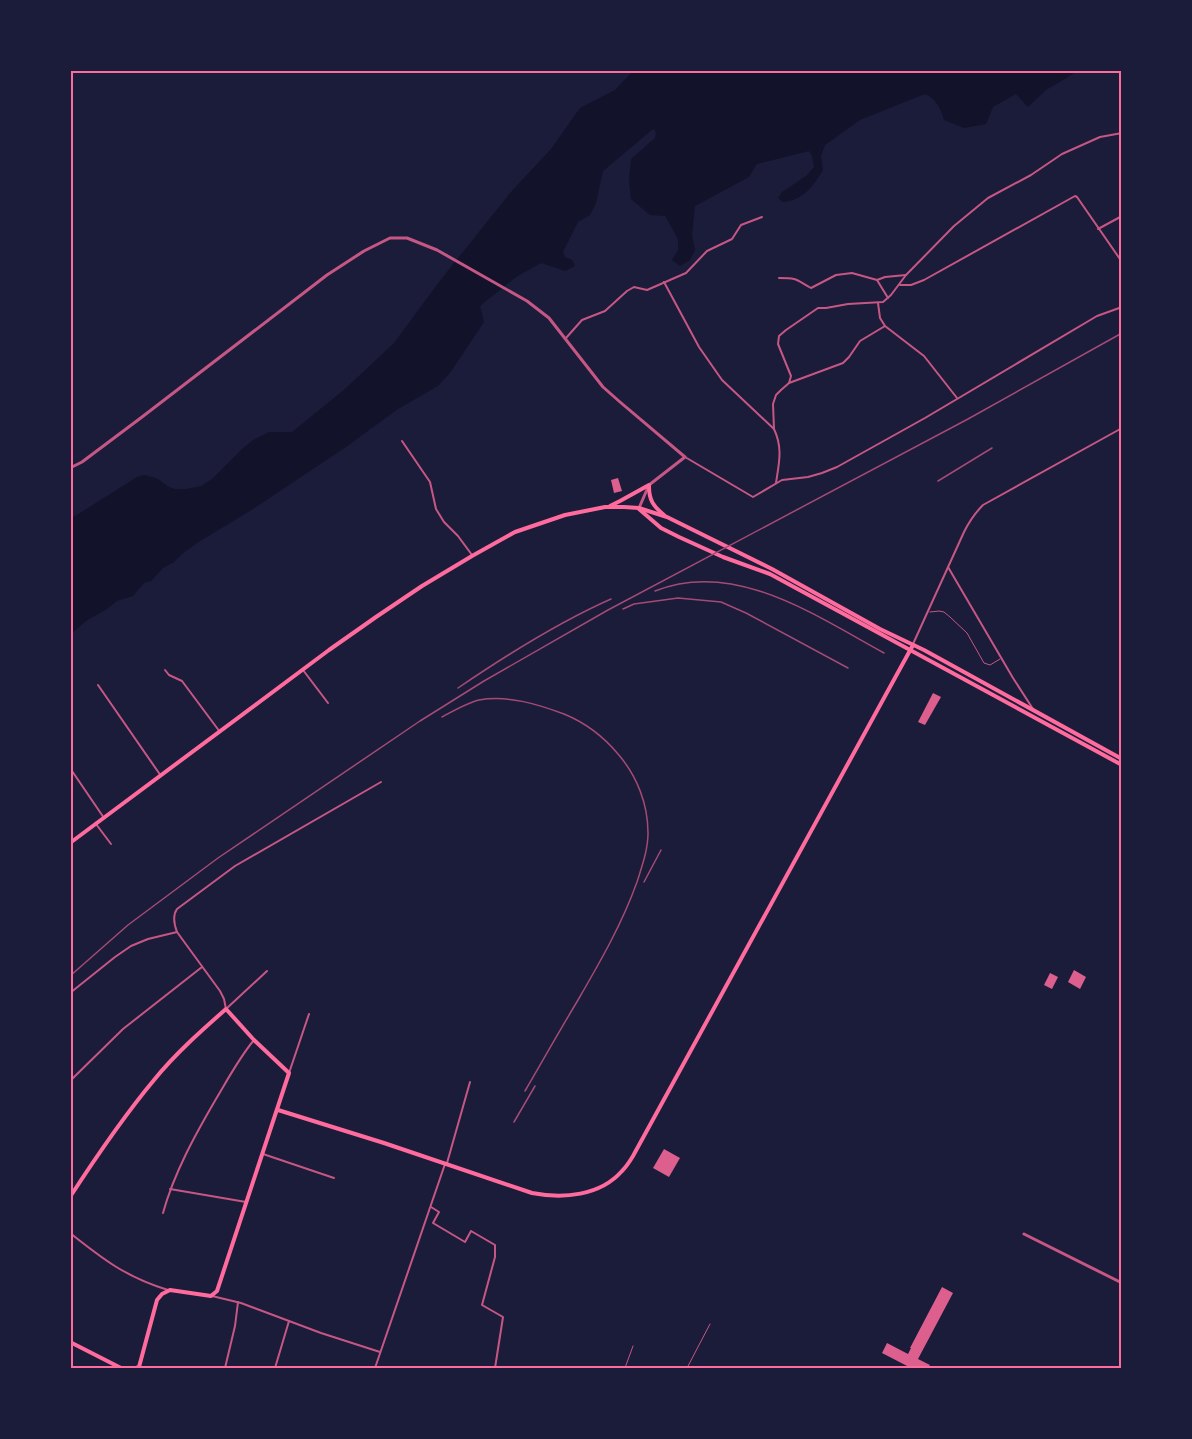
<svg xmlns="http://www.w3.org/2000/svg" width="1192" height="1439" viewBox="0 0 1192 1439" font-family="Mulish,sans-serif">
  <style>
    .water { fill: #12122b }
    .building { fill: #dd5f8e }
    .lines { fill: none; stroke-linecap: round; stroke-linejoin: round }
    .service { stroke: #c65784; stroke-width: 1 }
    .minor { stroke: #c65784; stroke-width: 2 }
    .tertiary { stroke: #c65784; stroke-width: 3 }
    .primary { stroke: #ff6b9d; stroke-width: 4 }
    .trunk { stroke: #ff6b9d; stroke-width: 4 }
    .rail { stroke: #a44b75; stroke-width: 1.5 }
    .neatline { fill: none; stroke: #ff6b9d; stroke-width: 2 }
  </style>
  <rect width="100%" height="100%" fill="#1b1b3a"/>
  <!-- water -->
  <path class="water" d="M 633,71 L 1078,71 L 1046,90 L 1028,107 L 1016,94 L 993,107 L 986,124 L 964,128 L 944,120 C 941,108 936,99 925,94 L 860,120 L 825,145 L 821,156 L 823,170 C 813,186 804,200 783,202 L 778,198 L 782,192 L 806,176 L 814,167 L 812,156 L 809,151 L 757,164 L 749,177 L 695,206 L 692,235 L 695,250 L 690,260 L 680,266 L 672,260 L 678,250 L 678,239 L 665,216 L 650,215 L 631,199 L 629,180 L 631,159 L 655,138 L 656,132 L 653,129 L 603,171 L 596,203 L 590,215 L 578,222 L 563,252 L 565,257 L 572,260 L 575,266 L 565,271 L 541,263 L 516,277 L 480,306 L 484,322 L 450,373 L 438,386 L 398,409 L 346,447 L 253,509 L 197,543 L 182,554 L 174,562 L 163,568 L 151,581 L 144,583 L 133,596 L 117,601 L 107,609 L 86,621 L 71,634 L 71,518 L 80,513 L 137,477 L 145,475 L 158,479 L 169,487 L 175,489 L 186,489 L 201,486 L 212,479 L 241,450 L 253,440 L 269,432 L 292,432 L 345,389 L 394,343 L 439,282 L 510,193 L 551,149 L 580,108 L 615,90 Z"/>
  <!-- building -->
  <g class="building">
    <polygon points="618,478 622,491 614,493 611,480"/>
    <polygon points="933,693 941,697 925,725 918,722"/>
    <polygon points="1074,970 1086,977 1080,989 1068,982"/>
    <polygon points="1050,973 1058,977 1052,989 1044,985"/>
    <polygon points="664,1149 680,1158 669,1177 653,1168"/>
    <polygon points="942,1287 953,1293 918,1359 930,1365 928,1368 911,1368 882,1353 887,1343 908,1354 911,1348 910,1348"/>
  </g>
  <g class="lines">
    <!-- service -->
    <g class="service">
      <polyline points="930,612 939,611 944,612 950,617 967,633 984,663 990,665 1000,659"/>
      <polyline points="625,1368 633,1346"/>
      <polyline points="687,1368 710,1324"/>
    </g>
    <!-- minor -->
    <g class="minor">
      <polyline points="1098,229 1122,216"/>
      <path d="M 779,278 C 798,278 795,279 811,288 L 836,275 L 852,273 L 877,280 L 885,277 L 906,275"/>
      <polyline points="877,280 888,298"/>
      <path d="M 664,282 L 699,347 L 722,380 L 774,429 C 783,448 779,463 776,483"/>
      <polyline points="900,285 911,285 924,280 1075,196 1077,197 1122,262"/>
      <polyline points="878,303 880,318 885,326 924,356 957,398"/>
      <polyline points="566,338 582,320 605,311 627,291 634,287 647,290 686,273 707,251 732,239 741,225 762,217"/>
      <polyline points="789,383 791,376 778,344 779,336 786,330 818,308 826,308 848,304 883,302 891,295 906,275 954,226 988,198 1031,175 1062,154 1100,137 1122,133"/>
      <polyline points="774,429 773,404 776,395 781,390 789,383 843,363 849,357 860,341 885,326"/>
      <polyline points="402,441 430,482 436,509 444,522 458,536 472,555"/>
      <polyline points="685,457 753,497 782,480 808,477 822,473 837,467 925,418 1097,316 1122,307"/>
      <polyline points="948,567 1013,678 1033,709"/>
      <path d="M 913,644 L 964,532 C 969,522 975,513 983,505 L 1122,428"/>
      <polyline points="165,670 169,675 182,681 220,732"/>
      <polyline points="303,670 328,703"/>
      <polyline points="98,685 161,776"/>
      <polyline points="70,768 104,818"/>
      <polyline points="96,824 111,844"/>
      <polyline points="70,993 115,957 131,946 148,939 177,932"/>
      <path d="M 226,1009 L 224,999 L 220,991 L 177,932 C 174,924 172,916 177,909 L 235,866 L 381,782"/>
      <polyline points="226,1009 267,971"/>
      <polyline points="289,1073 309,1014"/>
      <polyline points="70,1081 123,1029 202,967"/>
      <polyline points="263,1154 334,1178"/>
      <polyline points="447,1163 470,1082"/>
      <polyline points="170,1189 246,1202"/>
      <polyline points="431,1207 439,1212 433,1223 465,1242 471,1231 495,1245 495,1257 482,1305 503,1317 495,1368"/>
      <path d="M 163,1213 C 174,1173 195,1135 216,1099 C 228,1079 239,1058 254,1040"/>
      <path d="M 70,1233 C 104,1260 126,1277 168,1290"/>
      <polyline points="212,1296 241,1303 321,1333 380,1352"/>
      <polyline points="225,1368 235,1326 238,1302"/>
      <polyline points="275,1368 289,1321"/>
      <polyline points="375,1368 445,1164"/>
    </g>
    <!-- tertiary -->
    <g class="tertiary">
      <polyline points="70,468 82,462 142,417 327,275 364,251 390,238 407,238 437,250 527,301 549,318 603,387 620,402 685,457 649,485 639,508"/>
      <polyline points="1024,1234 1122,1283"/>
    </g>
    <!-- primary -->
    <g class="primary">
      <path d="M 278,1110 L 384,1143 L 532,1193 C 563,1199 600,1196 622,1171 C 626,1167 630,1161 633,1156 L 913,645"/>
      <path d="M 70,1197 C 96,1157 123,1117 154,1080 C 175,1054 201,1031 226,1009 L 254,1040 L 289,1073 L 217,1291 L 211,1296 L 170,1290 L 162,1294 L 157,1300 L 139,1367 L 136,1368"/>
      <polyline points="70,1342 121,1368"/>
    </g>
    <!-- trunk -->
    <g class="trunk">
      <path d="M 649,486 C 649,500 653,506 664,515"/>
      <polyline points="610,506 620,501 649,485"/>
      <polyline points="639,509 661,528 679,537 723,557 770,574 1122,765"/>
      <polyline points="70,843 329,650 376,617 422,586 472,556 515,532 565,515 605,507 624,507 639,508 667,517 772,569 880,629 924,650 1122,759"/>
    </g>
    <!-- rail -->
    <g class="rail">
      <polyline points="938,481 992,448"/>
      <path d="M 655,591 C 735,559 816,616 884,653"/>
      <polyline points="623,609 634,604 678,598 721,602 746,613 848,668"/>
      <path d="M 458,688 C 505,656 559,622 611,599"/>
      <path d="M 442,717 C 453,711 467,703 479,700 C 508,695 537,704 564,714 C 586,723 603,736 618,754 C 637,776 648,804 648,833 C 648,850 642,866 637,882 C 622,924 600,962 578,1000 C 560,1030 543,1060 525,1091"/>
      <polyline points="644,882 661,850"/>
      <polyline points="70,976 128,925 218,858 420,721 484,681 608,610 968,419 1122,333"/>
      <polyline points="514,1122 535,1086"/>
    </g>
  </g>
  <!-- border -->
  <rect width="1192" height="1439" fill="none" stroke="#1b1b3a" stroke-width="144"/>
  <rect x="72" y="72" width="1048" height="1295" class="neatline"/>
</svg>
